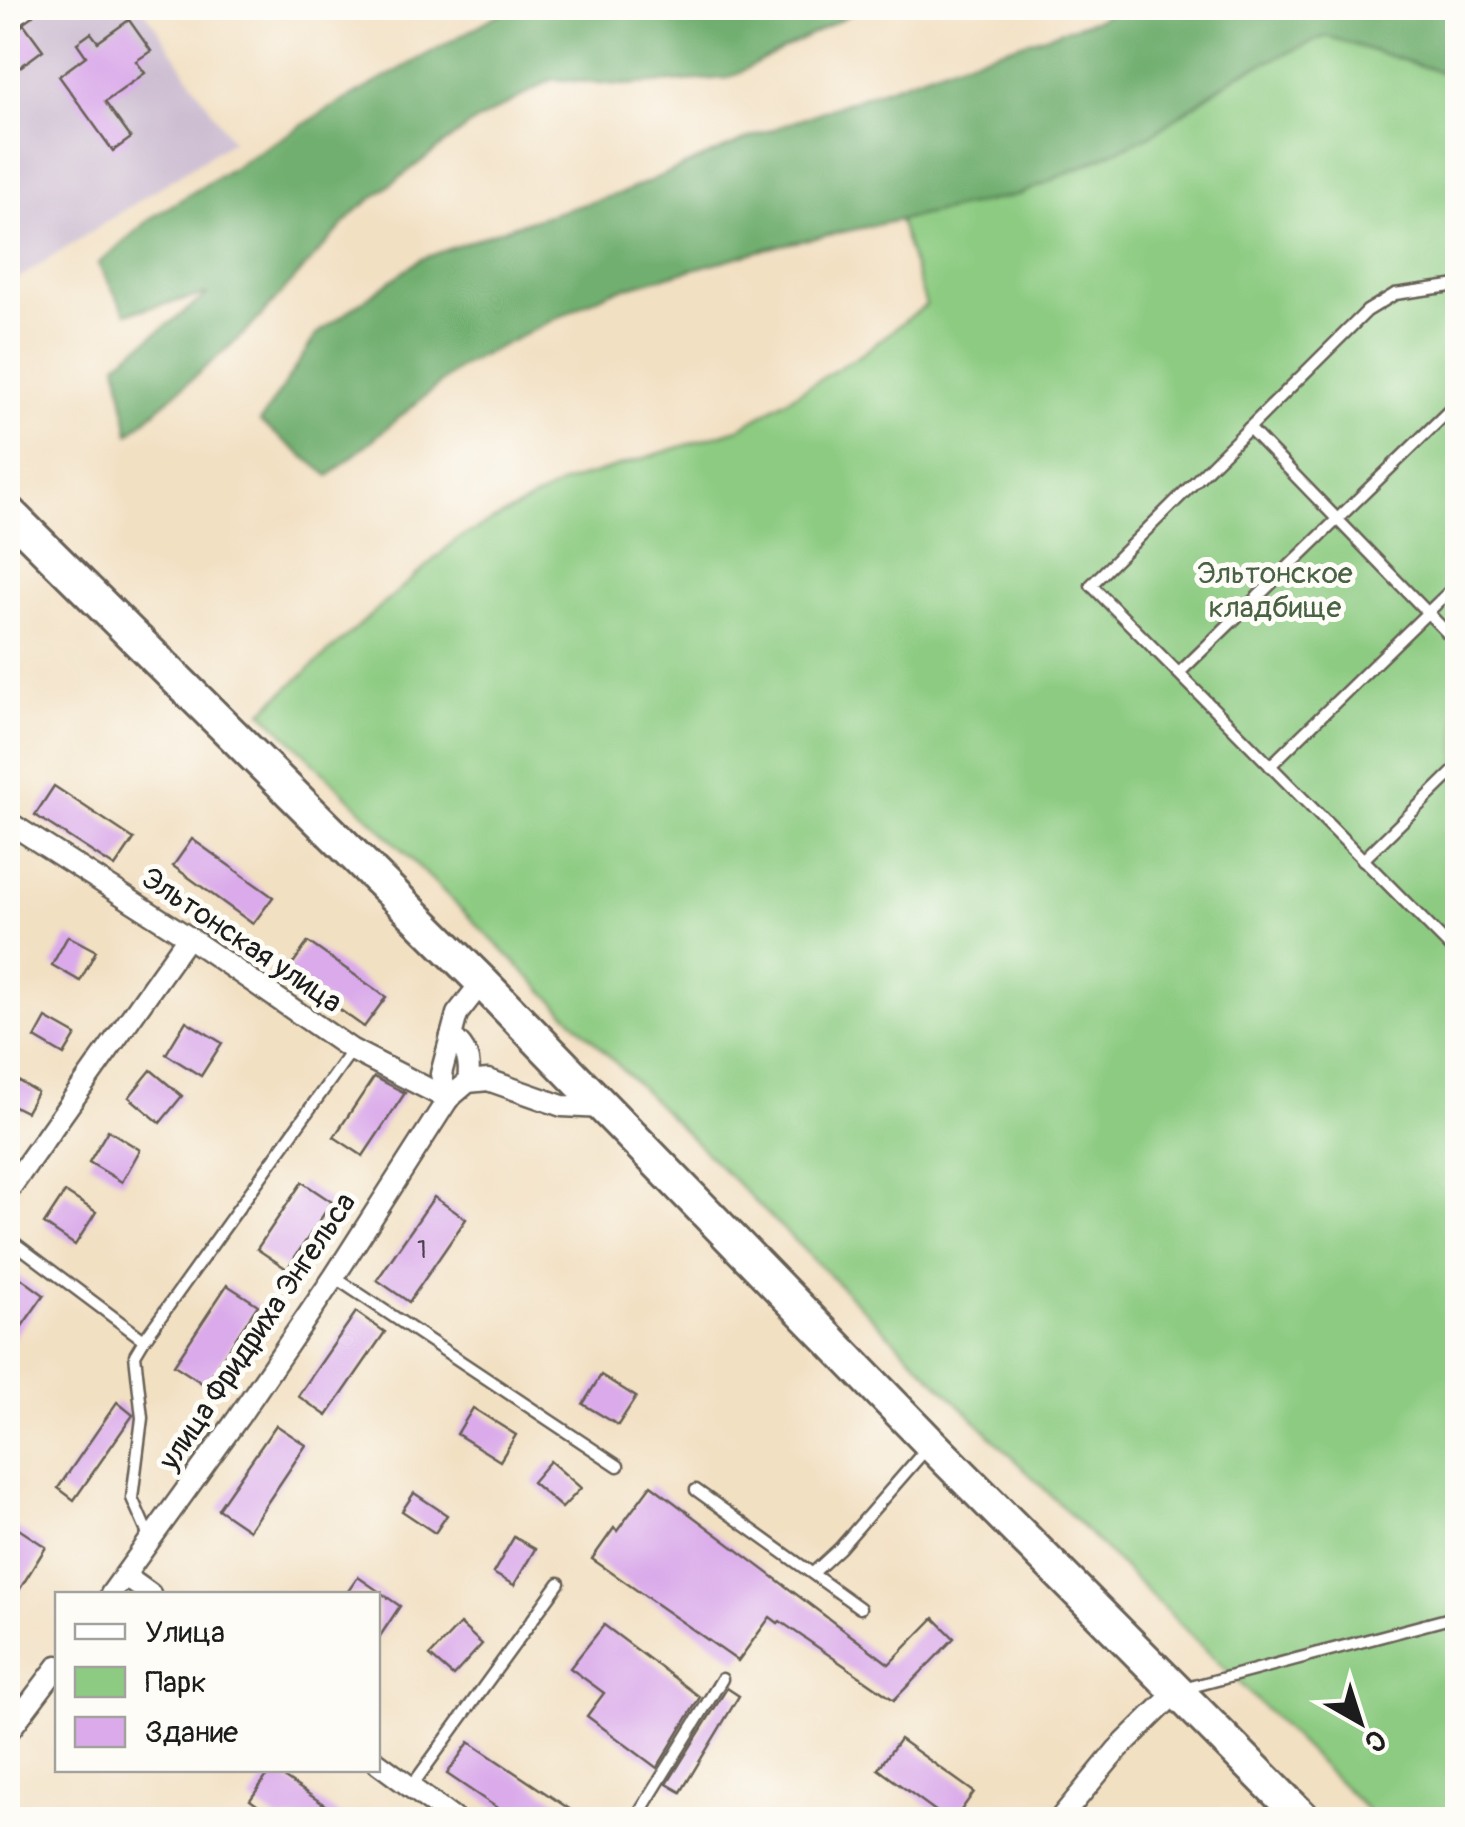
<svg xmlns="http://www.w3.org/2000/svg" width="1465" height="1827" viewBox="0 0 1465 1827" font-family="Pangolin,sans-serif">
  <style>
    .industrial { fill: #cdbed2 }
    .green { fill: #8ccb81; stroke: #54744e; stroke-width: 2.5 }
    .forest { fill: #71af6f; stroke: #466646; stroke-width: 2.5 }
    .building { fill: #daaaea }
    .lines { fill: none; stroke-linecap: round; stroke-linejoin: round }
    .lane-casing { stroke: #676156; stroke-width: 15 }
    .street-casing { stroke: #676156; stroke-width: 25 }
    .primary-casing { stroke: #676156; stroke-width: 38 }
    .lane { stroke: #fff; stroke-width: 10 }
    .street { stroke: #fff; stroke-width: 20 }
    .primary { stroke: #fff; stroke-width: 32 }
    .labels { text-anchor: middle; stroke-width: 10; stroke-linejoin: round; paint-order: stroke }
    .number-label { font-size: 25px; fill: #4c4050 }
    .park-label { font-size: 30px; fill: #496244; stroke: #fdfcf7 }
    .street-label { font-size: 30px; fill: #1c1c1c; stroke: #fdfcf7 }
  </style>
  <rect width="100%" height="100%" fill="#fdfcf7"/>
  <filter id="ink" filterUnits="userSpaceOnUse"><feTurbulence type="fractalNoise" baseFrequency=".01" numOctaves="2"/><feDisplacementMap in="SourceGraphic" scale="20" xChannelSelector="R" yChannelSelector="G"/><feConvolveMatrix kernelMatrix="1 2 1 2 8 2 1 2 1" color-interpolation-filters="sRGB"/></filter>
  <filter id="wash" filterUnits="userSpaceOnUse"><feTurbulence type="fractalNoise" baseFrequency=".0048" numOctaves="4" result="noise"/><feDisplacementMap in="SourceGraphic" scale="40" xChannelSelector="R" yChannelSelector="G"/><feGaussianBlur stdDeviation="2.25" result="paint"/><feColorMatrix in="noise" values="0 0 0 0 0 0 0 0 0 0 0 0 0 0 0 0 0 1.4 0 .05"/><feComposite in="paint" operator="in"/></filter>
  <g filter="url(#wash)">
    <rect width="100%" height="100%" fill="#f2e0c3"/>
    <!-- industrial -->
    <polygon class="industrial" points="39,8 143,8 232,141 8,285 8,29"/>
    <!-- green -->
    <polygon class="green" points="1326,36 1457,77 1457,1819 1376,1819 262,711 456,540 564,483 738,429 862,354 926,305 899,220 1021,194 1151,135 1239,74"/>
    <!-- forest -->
    <g class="forest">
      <polygon points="519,8 858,8 842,19 728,78 622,85 553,79 468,126 357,210 249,329 129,434 117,363 208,294 126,313 98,264 151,218 334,106 498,15"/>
      <polygon points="1117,8 1457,8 1457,77 1326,36 1239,74 1151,135 1021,194 777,246 610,292 461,366 329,476 260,422 317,334 421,259 512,226 622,193 749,138 943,68 1099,19"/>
    </g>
    <g id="blocks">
      <!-- building -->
      <g class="building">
        <polygon points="129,20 151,51 136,61 145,73 105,102 131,138 113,151 59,76 86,56 77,43 91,33 98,42"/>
        <polygon points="24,24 43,50 8,76 8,36"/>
        <polygon points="54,786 134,839 115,867 35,815"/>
        <polygon points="192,839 273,897 253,924 173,866"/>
        <polygon points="68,936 96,951 80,981 52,965"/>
        <polygon points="308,942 386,997 364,1027 287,972"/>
        <polygon points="46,1018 76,1035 64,1055 35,1038"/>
        <polygon points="186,1021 222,1043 201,1076 166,1054"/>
        <polygon points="151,1070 182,1096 160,1123 129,1097"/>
        <polygon points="8,1075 37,1092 26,1112 8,1103"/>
        <polygon points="374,1077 405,1093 363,1156 334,1137"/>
        <polygon points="108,1130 140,1150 122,1182 89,1162"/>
        <polygon points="302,1182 332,1202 287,1269 257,1249"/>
        <polygon points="65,1192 96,1212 75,1245 44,1224"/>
        <polygon points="434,1197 466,1219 409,1302 377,1280"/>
        <polygon points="14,1273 44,1295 8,1346 8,1281"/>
        <polygon points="227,1285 258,1305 205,1385 174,1365"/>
        <polygon points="356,1312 385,1332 327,1416 298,1396"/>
        <polygon points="601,1375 636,1397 618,1425 583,1404"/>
        <polygon points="117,1402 133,1415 74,1500 58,1488"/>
        <polygon points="473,1408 516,1435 500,1461 457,1434"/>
        <polygon points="276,1425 306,1445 249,1530 218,1509"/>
        <polygon points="550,1461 581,1488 562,1508 532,1482"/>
        <polygon points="651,1485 889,1664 934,1618 954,1638 894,1700 780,1621 778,1623 770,1617 738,1661 592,1559 614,1528 617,1531"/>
        <polygon points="414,1493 447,1515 435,1533 402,1511"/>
        <polygon points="8,1522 46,1547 18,1592 8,1585"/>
        <polygon points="514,1537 535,1549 514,1585 493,1573"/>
        <polygon points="358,1577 400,1606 378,1639 378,1594 346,1594"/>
        <polygon points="460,1624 482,1644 453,1676 430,1656"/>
        <polygon points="604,1625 700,1697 657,1768 587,1716 604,1693 570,1668"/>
        <polygon points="727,1688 739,1696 681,1792 667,1784"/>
        <polygon points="900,1739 974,1792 954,1820 948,1820 878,1769"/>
        <polygon points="469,1742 586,1820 515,1820 447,1774"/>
        <polygon points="271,1770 273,1770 347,1820 278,1820 250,1800"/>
      </g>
    </g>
  </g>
  <g filter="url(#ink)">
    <use href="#blocks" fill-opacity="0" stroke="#676156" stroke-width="2.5"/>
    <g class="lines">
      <!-- lane casing -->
      <g class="lane-casing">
        <g id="lane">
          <polyline points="1458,285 1395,294 1367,311 1091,585 1458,955"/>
          <polyline points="1249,428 1458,644"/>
          <polyline points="1179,673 1458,402"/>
          <polyline points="1270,766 1458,583"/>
          <polyline points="1363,860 1458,767"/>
          <polyline points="8,1238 144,1340 135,1355 142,1418 132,1498 150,1539"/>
          <polyline points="334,1277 618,1466"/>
          <polyline points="144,1340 352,1050"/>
          <polyline points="696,1490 860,1608"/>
          <polyline points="813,1573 840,1548 927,1448"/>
          <polyline points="1183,1689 1458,1616"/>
          <polyline points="411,1787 559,1583"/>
          <polyline points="635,1820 722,1679"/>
        </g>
      </g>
      <!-- street casing -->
      <g class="street-casing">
        <g id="street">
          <polyline points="8,19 24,8"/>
          <polyline points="8,822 188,937 352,1050 448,1099 468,1082 488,1080 562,1106 604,1108"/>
          <path d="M 451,1036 C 467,1049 471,1061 468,1082"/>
          <polyline points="8,1191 188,937"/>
          <polyline points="125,1576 150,1594"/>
          <polyline points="111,1594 238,1418 334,1277 448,1099 441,1074 457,1014 482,982"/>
          <polyline points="8,1732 58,1666"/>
          <polyline points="378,1763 455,1820"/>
          <polyline points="1059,1820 1117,1750 1177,1691"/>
        </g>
      </g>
      <!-- primary casing -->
      <g class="primary-casing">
        <polyline id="primary" points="8,512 482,982 931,1444 1305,1820"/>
      </g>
      <!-- lane -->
      <use href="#lane" class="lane"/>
      <!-- street -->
      <use href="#street" class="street"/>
      <!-- primary -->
      <use href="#primary" class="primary"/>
    </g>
  </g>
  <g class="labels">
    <!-- number labels -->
    <g class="number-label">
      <text x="422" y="1258">1</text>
    </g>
    <!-- park labels -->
    <g class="park-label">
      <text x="1275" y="583">Эльтонское<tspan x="1275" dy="34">кладбище</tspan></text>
    </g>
    <!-- street labels -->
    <g class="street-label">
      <text transform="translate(242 940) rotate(34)" y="10">Эльтонская улица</text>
      <text transform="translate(257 1331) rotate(-56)" y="10">улица Фридриха Энгельса</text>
    </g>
  </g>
  <!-- margin -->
  <rect width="1465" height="1827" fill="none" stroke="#fdfcf7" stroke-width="40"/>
  <!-- legend -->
  <rect x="55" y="1592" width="325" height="180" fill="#fdfcf7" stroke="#a3a29f" stroke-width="2.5"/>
  <rect x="75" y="1624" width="50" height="15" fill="#ffffff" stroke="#a3a29f" stroke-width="2.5"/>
  <text x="145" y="1642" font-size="30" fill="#1c1c1c">Улица</text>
  <rect x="75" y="1667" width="50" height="30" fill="#8ccb81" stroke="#a3a29f" stroke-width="2.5"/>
  <text x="145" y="1692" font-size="30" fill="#1c1c1c">Парк</text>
  <rect x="75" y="1717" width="50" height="30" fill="#daaaea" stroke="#a3a29f" stroke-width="2.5"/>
  <text x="145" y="1742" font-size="30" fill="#1c1c1c">Здание</text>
  <!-- north arrow -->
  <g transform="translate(1360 1722) rotate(141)" stroke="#fdfcf7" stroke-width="8" paint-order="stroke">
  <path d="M0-8L18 38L0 25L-18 38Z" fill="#1c1c1c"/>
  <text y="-15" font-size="28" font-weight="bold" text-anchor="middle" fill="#1c1c1c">С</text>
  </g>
</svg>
